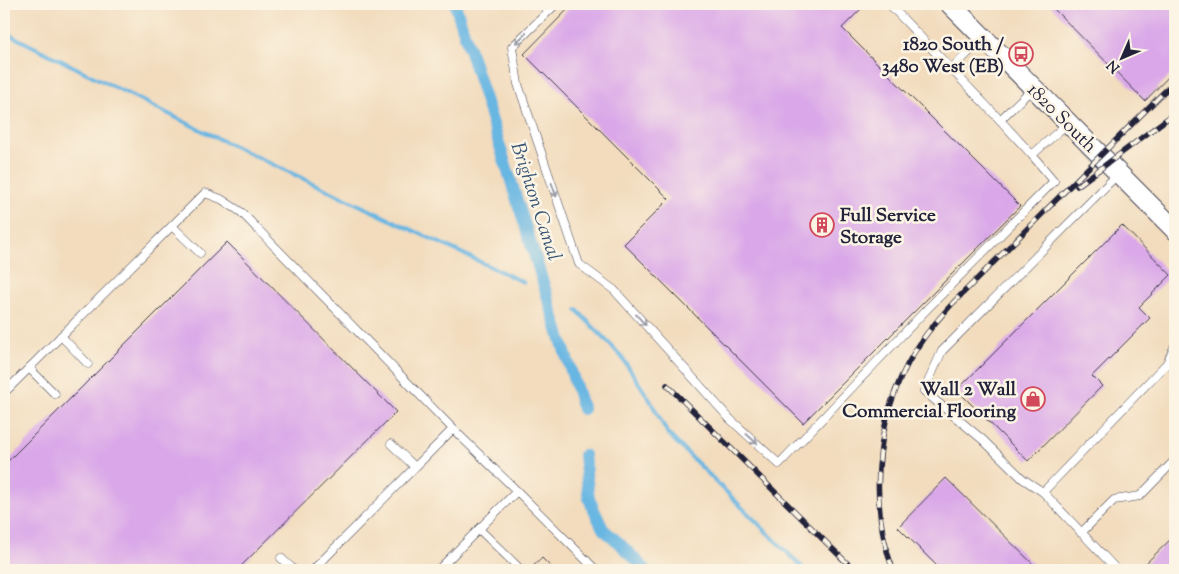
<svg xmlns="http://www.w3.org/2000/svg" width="1179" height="574" viewBox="0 0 1179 574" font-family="'Sorts Mill Goudy',serif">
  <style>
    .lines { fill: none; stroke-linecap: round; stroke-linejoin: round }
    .stream { stroke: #68b6e2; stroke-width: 4 }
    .canal { stroke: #68b6e2; stroke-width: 12 }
    .building { fill: #daa8e8 }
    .service-casing { stroke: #413e4e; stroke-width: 9 }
    .tertiary-casing { stroke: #413e4e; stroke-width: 21 }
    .service { stroke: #fff; stroke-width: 8 }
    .tertiary { stroke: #fff; stroke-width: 19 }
    .rail-casing { stroke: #22223b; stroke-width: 5.5 }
    .rail { stroke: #fcf5e5; stroke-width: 4; stroke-dasharray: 11; stroke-linecap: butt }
    .oneway { stroke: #9c9ca7 }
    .labels { text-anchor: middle; stroke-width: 5; stroke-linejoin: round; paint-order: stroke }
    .poi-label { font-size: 19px; font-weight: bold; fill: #22223b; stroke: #fcf5e5; text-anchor: end }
    .street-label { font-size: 19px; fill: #22223b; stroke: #fcf5e5 }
    .water-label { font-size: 20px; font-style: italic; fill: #3a5675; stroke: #fcf5e5 }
  </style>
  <rect width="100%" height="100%" fill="#fcf5e5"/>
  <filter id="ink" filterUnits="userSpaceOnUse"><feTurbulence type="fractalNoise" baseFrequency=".02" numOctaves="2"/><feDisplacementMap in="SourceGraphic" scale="10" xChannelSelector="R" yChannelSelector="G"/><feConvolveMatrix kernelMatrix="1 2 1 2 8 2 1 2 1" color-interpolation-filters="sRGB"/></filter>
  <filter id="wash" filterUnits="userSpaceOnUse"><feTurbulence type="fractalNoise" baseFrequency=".0096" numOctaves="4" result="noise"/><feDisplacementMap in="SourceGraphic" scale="20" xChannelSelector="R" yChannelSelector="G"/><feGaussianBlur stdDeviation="1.12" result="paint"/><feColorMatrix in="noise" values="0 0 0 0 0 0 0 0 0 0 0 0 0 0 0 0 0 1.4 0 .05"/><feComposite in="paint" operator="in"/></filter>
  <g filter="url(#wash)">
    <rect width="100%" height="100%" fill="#f2dcbd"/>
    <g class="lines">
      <!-- stream -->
      <g class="stream">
        <polyline points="4,32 225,142 523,282"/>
        <polyline points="577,310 621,356 650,400 668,434 805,570"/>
      </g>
      <!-- canal -->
      <g class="canal">
        <polyline points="455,4 583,409"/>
        <polyline points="584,455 589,499 603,529 618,542 646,570"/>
      </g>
    </g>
    <g id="blocks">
      <!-- building -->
      <g class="building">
        <polygon points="573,4 866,4 842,28 1020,206 803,423 624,244 669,199 524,54"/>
        <polygon points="1049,4 1175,4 1175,70 1145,101"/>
        <polygon points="1122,225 1171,275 1139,307 1150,318 1092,376 1102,386 1028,461 957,390"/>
        <polygon points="227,242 396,412 237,570 4,570 4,465"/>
        <polygon points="946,478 1039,570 941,570 898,527"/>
        <polygon points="1175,535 1175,570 1139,570"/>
        <polygon points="542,558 554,570 529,570"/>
      </g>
    </g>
  </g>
  <g filter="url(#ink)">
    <use href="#blocks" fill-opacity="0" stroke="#413e4e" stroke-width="1"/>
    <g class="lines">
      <!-- service casing -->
      <g class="service-casing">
        <g id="service">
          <polyline points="556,4 512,47 518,84 579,264 614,290 730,419 779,464 928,308 1054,181 1032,155 1068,123"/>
          <polyline points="889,4 1000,120"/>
          <polyline points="951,69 984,38"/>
          <polyline points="1032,155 1000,120 1033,88"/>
          <polyline points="172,226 200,253"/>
          <polyline points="61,336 88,364"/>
          <polyline points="1167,363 1175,345"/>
          <polyline points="29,368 55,394"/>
          <polyline points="4,393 205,193 221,199 241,212 453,429 313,570"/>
          <polyline points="453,429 517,491"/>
          <polyline points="391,444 415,467"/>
          <polyline points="1043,492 1023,479 983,440 924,391 942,351 1118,174"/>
          <polyline points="479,529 518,567"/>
          <polyline points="1081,533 1114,500 1140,496 1175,460"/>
          <polyline points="281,558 294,570"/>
          <polyline points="438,570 517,491 596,570"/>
          <polyline points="1117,570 1043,492 1167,363 1175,368"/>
        </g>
      </g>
      <!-- tertiary casing -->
      <g class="tertiary-casing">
        <polyline id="tertiary" points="950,4 1175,230"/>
      </g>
      <!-- service -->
      <use href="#service" class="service"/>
      <!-- tertiary -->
      <use href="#tertiary" class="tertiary"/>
      <!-- rail casing -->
      <g class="rail-casing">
        <g id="rail">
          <path d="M 1077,186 C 1110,162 1142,137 1175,113"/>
          <polyline points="667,385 854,570"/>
          <path d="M 893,570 C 866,495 877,404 923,339 C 932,326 942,315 953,303 L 1175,81"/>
        </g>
      </g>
      <!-- rail -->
      <use href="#rail" class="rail"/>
    </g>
    <!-- one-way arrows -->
    <defs><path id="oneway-shaft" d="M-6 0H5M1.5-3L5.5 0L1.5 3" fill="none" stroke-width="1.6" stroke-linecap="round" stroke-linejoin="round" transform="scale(1.25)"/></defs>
    <g class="oneway">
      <use href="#oneway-shaft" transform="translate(521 38) rotate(136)"/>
      <use href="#oneway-shaft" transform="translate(554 190) rotate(71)"/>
      <use href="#oneway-shaft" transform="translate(641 320) rotate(48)"/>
      <use href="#oneway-shaft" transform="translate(752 439) rotate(42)"/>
    </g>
  </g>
  <!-- icons -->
  <defs>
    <g id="bus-ring" transform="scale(1.25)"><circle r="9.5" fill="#fcf5e5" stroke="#d1495b" stroke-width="1.5"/><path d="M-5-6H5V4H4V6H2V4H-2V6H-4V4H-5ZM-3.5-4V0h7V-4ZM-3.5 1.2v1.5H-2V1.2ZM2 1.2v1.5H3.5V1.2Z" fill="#d1495b"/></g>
    <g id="building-ring" transform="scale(1.25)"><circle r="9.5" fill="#fcf5e5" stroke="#d1495b" stroke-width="1.5"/><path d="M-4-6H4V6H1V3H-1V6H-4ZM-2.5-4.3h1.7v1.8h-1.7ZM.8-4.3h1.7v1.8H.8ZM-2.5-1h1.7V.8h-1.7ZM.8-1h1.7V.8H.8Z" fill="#d1495b"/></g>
    <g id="shop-ring" transform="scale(1.25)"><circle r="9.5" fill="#fcf5e5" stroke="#d1495b" stroke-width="1.5"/><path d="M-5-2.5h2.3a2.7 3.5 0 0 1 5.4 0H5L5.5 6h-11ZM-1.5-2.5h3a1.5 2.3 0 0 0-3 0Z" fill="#d1495b"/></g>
  </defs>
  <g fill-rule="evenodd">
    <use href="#bus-ring" x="1021" y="54"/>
    <use href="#building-ring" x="822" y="225"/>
    <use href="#shop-ring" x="1033" y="399"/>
  </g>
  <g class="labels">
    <!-- poi labels -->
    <g class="poi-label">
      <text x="1004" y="50">1820 South /<tspan x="1004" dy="22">3480 West (EB)</tspan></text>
      <text x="840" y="221" text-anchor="start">Full Service<tspan x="840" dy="22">Storage</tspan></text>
      <text x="1016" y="395">Wall 2 Wall<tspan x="1016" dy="22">Commercial Flooring</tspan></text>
    </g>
    <!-- street labels -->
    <g class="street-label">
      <text transform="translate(1063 117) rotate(45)" y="7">1820 South</text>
    </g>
    <!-- water labels -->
    <g class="water-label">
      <text transform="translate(537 201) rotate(72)" y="7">Brighton Canal</text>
    </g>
  </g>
  <!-- margin -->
  <rect width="1179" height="574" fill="none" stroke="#fcf5e5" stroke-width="20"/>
  <!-- north arrow -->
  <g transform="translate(1122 58) rotate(225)" stroke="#fcf5e5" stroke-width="4" paint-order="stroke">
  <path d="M0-4L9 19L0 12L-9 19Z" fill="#22223b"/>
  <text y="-8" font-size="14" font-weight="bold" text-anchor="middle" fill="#22223b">N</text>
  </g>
</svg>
